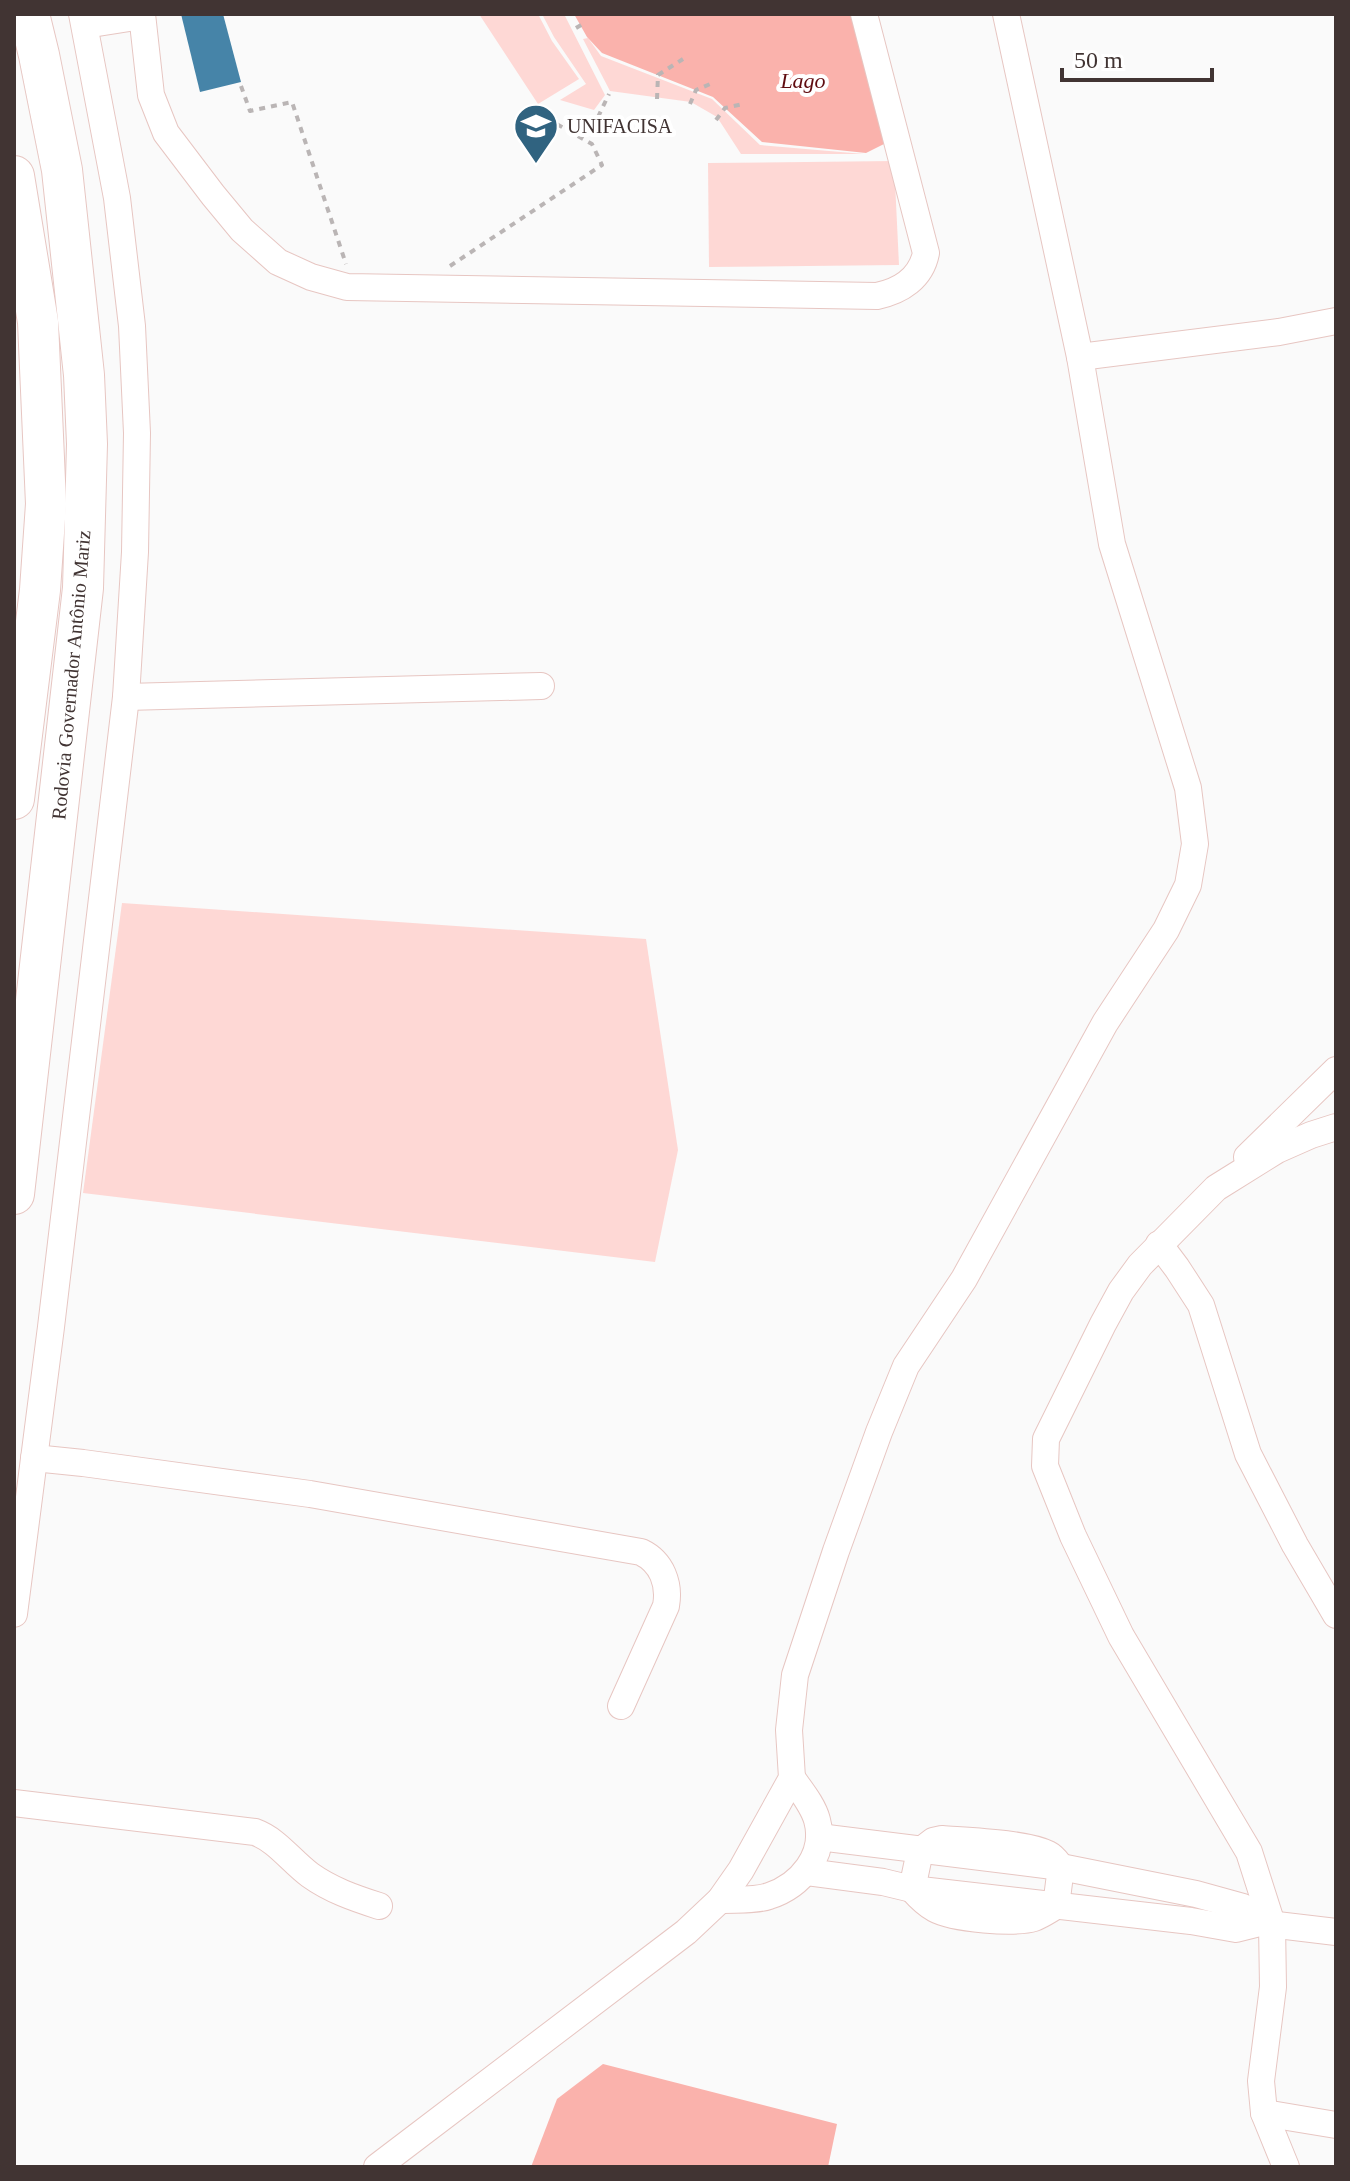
<svg xmlns="http://www.w3.org/2000/svg" width="1350" height="2181" viewBox="0 0 1350 2181" font-family="Georgia,serif">
  <style>
    .green { fill: #fed8d5 }
    .water { fill: #fab2ac }
    .building { fill: #4684a8 }
    .lines { fill: none; stroke-linecap: round; stroke-linejoin: round }
    .minor-casing { stroke: #e7c6c2; stroke-width: 28 }
    .highway-casing { stroke: #e7c6c2; stroke-width: 42 }
    .path { stroke: #bab5b5; stroke-width: 4; stroke-dasharray: 6 6; stroke-linecap: butt }
    .minor { stroke: #fff; stroke-width: 26 }
    .highway { stroke: #fff; stroke-width: 40 }
    .labels { text-anchor: middle; stroke-width: 8; stroke-linejoin: round; paint-order: stroke }
    .poi-label { font-size: 20px; fill: #413433; stroke: #fff; text-anchor: start }
    .street-label { font-size: 20px; fill: #413433; stroke: #fff }
    .water-label { font-size: 22px; font-style: italic; fill: #5f0c10; stroke: #fff }
  </style>
  <rect width="100%" height="100%" fill="#fafafa"/>
  <!-- green -->
  <g class="green">
    <polygon points="479,14 538,14 552,41 579,79 538,104"/>
    <polygon points="542,14 564,14 605,95 594,110 560,100 586,84 554,37"/>
    <polygon points="588,38 601,56 712,99 760,145 864,154 741,154 717,117 691,102 610,91 583,39"/>
    <polygon points="894,161 899,265 709,267 708,163"/>
    <polygon points="122,903 646,939 678,1150 655,1262 83,1193"/>
  </g>
  <!-- water -->
  <g class="water">
    <polygon points="574,14 859,14 884,144 866,153 762,142 713,97 602,53 587,37"/>
    <polygon points="603,2064 837,2124 828,2167 531,2167 557,2099"/>
  </g>
  <!-- building -->
  <polygon class="building" points="181,14 223,14 241,82 200,92"/>
  <g class="lines">
    <!-- minor casing -->
    <g class="minor-casing">
      <g id="minor">
        <path d="M 142,14 L 151,95 L 166,133 L 213,195 L 242,230 L 278,262 L 311,277 L 347,287 L 877,296 C 901,291 921,278 926,253 L 864,14"/>
        <polyline points="85,25 142,16"/>
        <polyline points="1080,357 1279,332 1336,321"/>
        <polyline points="126,697 541,686"/>
        <polyline points="1247,1157 1336,1070"/>
        <polyline points="1159,1244 1177,1268 1201,1305 1248,1454 1295,1545 1336,1615"/>
        <path d="M 34,1458 L 83,1463 L 310,1494 L 641,1552 C 662,1562 670,1584 666,1606 L 621,1706"/>
        <polyline points="14,1614 51,1327 126,697 135,552 137,433 132,326 117,198 82,14"/>
        <path d="M 14,1803 L 255,1832 C 277,1840 291,1861 310,1875 C 331,1890 354,1898 379,1906"/>
        <polyline points="819,1837 1061,1867 1196,1894 1243,1907 1260,1923"/>
        <path d="M 942,1839 C 968,1841 1027,1843 1048,1854 C 1054,1857 1057,1862 1061,1867 L 1056,1906 C 1049,1910 1042,1915 1034,1918 C 1015,1924 953,1919 935,1909 C 926,1904 919,1897 912,1889 L 920,1851 L 933,1841 Z"/>
        <polyline points="807,1872 883,1882 912,1889 1191,1921 1236,1929 1260,1923 1336,1932"/>
        <path d="M 720,1900 C 736,1899 755,1901 769,1896 C 800,1886 827,1855 817,1820 C 813,1805 801,1791 792,1778"/>
        <polyline points="1264,2113 1336,2125"/>
        <polyline points="377,2167 686,1932 720,1900 741,1870 792,1778 789,1730 795,1675 836,1551 879,1432 906,1366 964,1279 1105,1023 1166,930 1188,885 1195,844 1188,788 1112,544 1080,357 1006,14"/>
        <polyline points="1286,2167 1264,2113 1261,2081 1273,1987 1272,1924 1249,1852 1121,1636 1073,1536 1045,1466 1046,1439 1103,1324 1121,1291 1140,1265 1216,1188 1277,1150 1311,1135 1336,1127"/>
      </g>
    </g>
    <!-- highway casing -->
    <g class="highway-casing">
      <g id="highway">
        <polyline points="14,176 38,322 46,504 40,590 14,799"/>
        <polyline points="14,1194 83,588 87,444 84,375 62,170 39,55 29,14"/>
      </g>
    </g>
    <!-- path -->
    <g class="path">
      <polyline points="576,28 586,22"/>
      <polyline points="241,86 250,111 292,102 346,264"/>
      <polyline points="657,99 658,75 683,59"/>
      <polyline points="690,104 696,90 715,82"/>
      <polyline points="598,117 609,94"/>
      <polyline points="716,120 725,108 743,104"/>
      <polyline points="450,266 602,165 592,144 539,114"/>
    </g>
    <!-- minor -->
    <use href="#minor" class="minor"/>
    <!-- highway -->
    <use href="#highway" class="highway"/>
  </g>
  <!-- icons -->
  <defs>
    <g id="university-pin" transform="scale(2.3)"><path d="M0 17L-7.5 6A9.5 9.5 0 1 1 7.5 6Z" fill="#306380" stroke="#fff"/><path d="M0-5L7-2L0 1L-7-2ZM-4 1L0 2.5L4 1V4Q0 6-4 4Z" fill="#fff"/></g>
  </defs>
  <g fill-rule="evenodd">
    <use href="#university-pin" x="536" y="126"/>
  </g>
  <g class="labels">
    <!-- poi labels -->
    <g class="poi-label">
      <text x="567" y="133">UNIFACISA</text>
    </g>
    <!-- street labels -->
    <g class="street-label">
      <text transform="translate(71 675) rotate(-85)" y="7">Rodovia Governador Antônio Mariz</text>
    </g>
    <!-- water labels -->
    <g class="water-label">
      <text x="803" y="88">Lago</text>
    </g>
  </g>
  <!-- border -->
  <rect width="1350" height="2181" fill="none" stroke="#413433" stroke-width="32"/>
  <!-- scale -->
  <path d="M1062 68v12h150v-12" fill="none" stroke="#413433" stroke-width="4"/>
  <text x="1074" y="68" font-size="24" fill="#413433" stroke="#ffffff" stroke-width="6" paint-order="stroke">50 m</text>
</svg>
